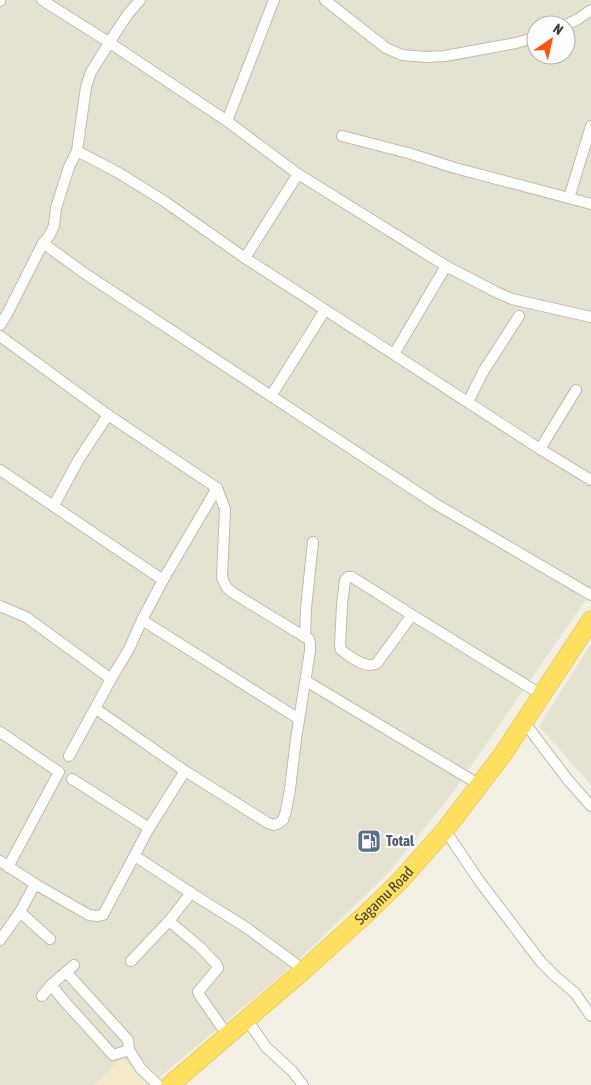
<svg xmlns="http://www.w3.org/2000/svg" width="591" height="1085" viewBox="0 0 591 1085" font-family="'Asap Condensed',sans-serif">
  <style>
    .residential { fill: #e6e2d1; fill-rule: evenodd }
    .commercial { fill: #f5e9cc }
    .lines { fill: none; stroke-linecap: round; stroke-linejoin: round }
    .street-casing { stroke: #c0bba8; stroke-width: 12 }
    .highway-casing { stroke: #e0b72f; stroke-width: 19 }
    .street { stroke: #fff; stroke-width: 10 }
    .highway { stroke: #ffe060; stroke-width: 18 }
    .labels { text-anchor: middle; stroke-width: 4.5; stroke-linejoin: round; paint-order: stroke }
    .service-label { font-size: 15px; font-weight: bold; fill: #4e5e75; stroke: #fff; text-anchor: start }
    .street-label { font-size: 15px; fill: #433f33; stroke: #fff }
  </style>
  <rect width="100%" height="100%" fill="#f2efe3"/>
  <!-- residential -->
  <g class="residential">
    <path d="M 0,0 L 591,0 L 591,592 L 454,791 L 390,871 L 289,969 L 150,1085 L 0,1085 ZM 536,25 L 566,25 L 566,55 L 536,55 Z"/>
    <polygon points="591,644 591,785 539,726"/>
  </g>
  <!-- commercial -->
  <polygon class="commercial" points="123,1057 149,1085 93,1085"/>
  <g class="lines">
    <!-- street casing -->
    <g class="street-casing">
      <g id="street">
        <polyline points="42,0 110,43 227,121 298,174 446,266 496,292 512,299 591,317"/>
        <polyline points="325,0 386,48 402,55 426,57 445,56 516,43 536,37"/>
        <polyline points="0,1 0,0"/>
        <polyline points="566,25 578,19 591,10"/>
        <polyline points="227,121 274,0"/>
        <polyline points="342,136 408,153 455,168 569,198 591,204"/>
        <polyline points="77,151 119,173 164,201 245,258 540,449 591,480"/>
        <polyline points="569,198 591,126"/>
        <polyline points="43,243 84,273 434,503 591,595"/>
        <polyline points="245,258 298,174"/>
        <polyline points="0,325 7,314 43,243 49,236 54,226 56,208 69,167 77,151 86,87 91,72 116,32 128,14 140,0"/>
        <polyline points="0,336 108,415 217,488 225,509 222,578 227,588 233,593 305,637"/>
        <polyline points="394,354 446,266"/>
        <polyline points="271,396 325,310"/>
        <polyline points="468,402 483,372 519,316"/>
        <polyline points="540,449 576,390"/>
        <polyline points="0,470 163,580"/>
        <polyline points="54,505 79,459 108,415"/>
        <polyline points="0,606 26,617 111,679"/>
        <path d="M 412,615 L 377,663 C 366,670 351,657 341,650 L 340,645 L 342,605 L 345,580 L 348,577 L 352,577 L 412,615 L 542,695"/>
        <polyline points="142,620 299,719"/>
        <polyline points="306,681 480,785"/>
        <polyline points="96,709 185,771 268,823 274,825 279,823 283,820 286,811 290,789 296,739 310,651 310,644 309,639 305,637 306,608 313,542"/>
        <polyline points="524,722 568,780 591,806"/>
        <polyline points="0,732 59,772 8,867"/>
        <polyline points="69,756 111,679 129,649 142,620 163,580 217,488"/>
        <polyline points="72,779 149,828"/>
        <polyline points="445,830 480,882 541,962 555,976 575,993 591,1016"/>
        <polyline points="135,856 191,893 247,928 304,970"/>
        <polyline points="0,861 35,884 89,915 97,916 103,915 149,828 185,771"/>
        <polyline points="20,912 50,939"/>
        <polyline points="169,921 200,947 217,965 218,968 198,992 200,996 228,1036"/>
        <polyline points="0,940 20,912 35,884"/>
        <polyline points="131,961 169,921 191,893"/>
        <polyline points="67,973 128,1040 129,1050 141,1069 158,1085"/>
        <polyline points="51,985 66,1003 113,1055 129,1050"/>
        <polyline points="42,996 51,985 74,965"/>
        <polyline points="247,1020 266,1047 292,1071 303,1085"/>
      </g>
    </g>
    <!-- highway casing -->
    <g class="highway-casing">
      <g id="highway">
        <path id="s1" d="M 170,1085 L 304,970 L 367,913 L 400,881 L 445,830 L 503,754 L 591,620"/>
      </g>
    </g>
    <!-- street -->
    <use href="#street" class="street"/>
    <!-- highway -->
    <use href="#highway" class="highway"/>
  </g>
  <!-- icons -->
  <defs>
    <g id="fuel-square" transform="scale(1.25)"><rect x="-9" y="-9" width="18" height="18" rx="4" fill="#5c6f8a" stroke="#fff"/><path d="M-5.5-6h7V0h2V4h1.3V-2.5L3-4.5l.8-.8L6-3V5H2.5V1h-1V6h-7ZM-4.2-4.7v3.2H.2V-4.7Z" fill="#fff"/></g>
  </defs>
  <g fill-rule="evenodd">
    <use href="#fuel-square" x="369" y="841"/>
  </g>
  <g class="labels">
    <!-- service labels -->
    <g class="service-label">
      <text x="386" y="846">Total</text>
    </g>
    <!-- street labels -->
    <g class="street-label">
      <text dy="5" stroke="none"><textPath href="#s1" startOffset="286">Sagamu Road</textPath></text>
    </g>
  </g>
  <!-- north arrow -->
  <g transform="translate(551 40) rotate(34)"><circle r="24" fill="#ffffff" stroke="#b4b2ad"/>
  <path d="M0-4L9 19L0 12L-9 19Z" fill="#fe520d"/>
  <text y="-8" font-size="14" font-weight="bold" text-anchor="middle" fill="#433f33">N</text>
  </g>
</svg>
